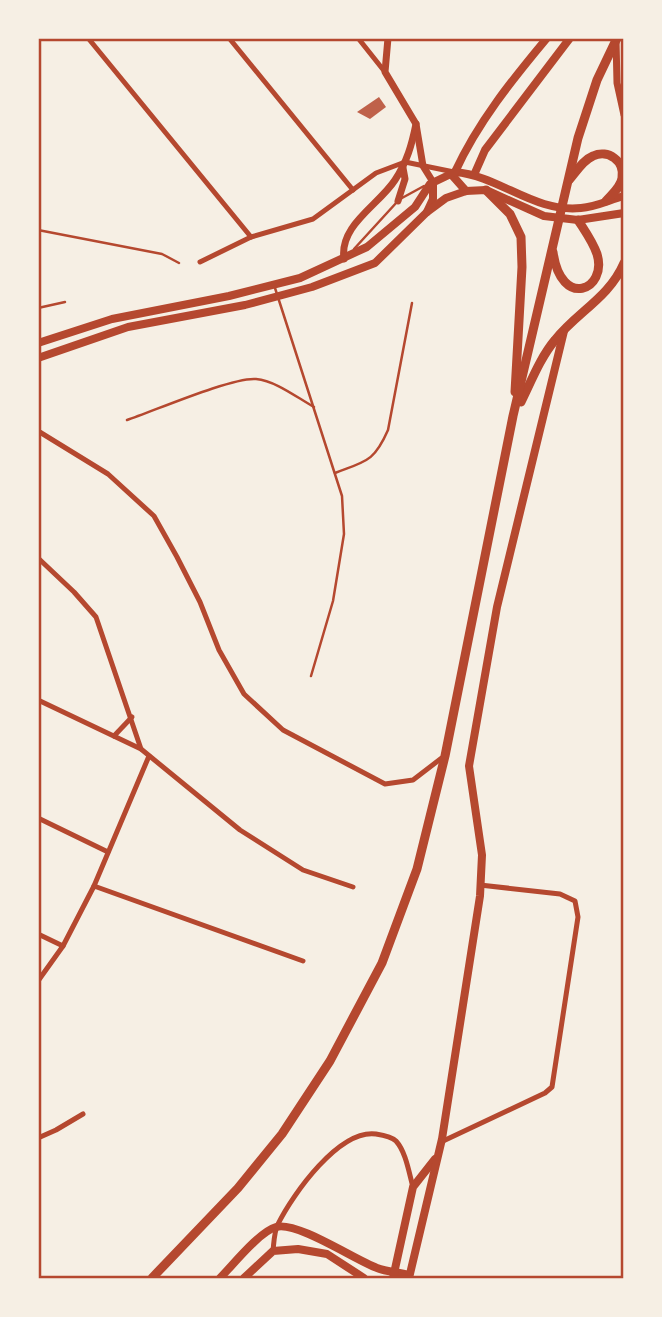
<svg xmlns="http://www.w3.org/2000/svg" width="662" height="1317" viewBox="0 0 662 1317" font-family="Cabin,sans-serif">
  <style>
    .building { fill: #bf614a }
    .lines { fill: none; stroke-linecap: round; stroke-linejoin: round }
    .service { stroke: #b5482f; stroke-width: 2.5 }
    .minor { stroke: #b5482f; stroke-width: 5 }
    .tertiary { stroke: #b5482f; stroke-width: 7 }
    .secondary { stroke: #b5482f; stroke-width: 8 }
    .primary { stroke: #b5482f; stroke-width: 9 }
    .neatline { fill: none; stroke: #b5482f; stroke-width: 2.5 }
  </style>
  <rect width="100%" height="100%" fill="#f6efe4"/>
  <!-- building -->
  <polygon class="building" points="379,97 386,107 370,119 357,112"/>
  <g class="lines">
    <!-- service -->
    <g class="service">
      <polyline points="402,198 424,186"/>
      <polyline points="38,230 162,254 179,263"/>
      <polyline points="354,249 397,202"/>
      <polyline points="275,288 342,496 344,534 333,601 311,676"/>
      <polyline points="38,308 65,302"/>
      <path d="M 127,420 C 154,411 232,377 256,379 C 276,381 296,397 314,407"/>
      <path d="M 335,473 C 366,461 374,462 388,430 L 412,303"/>
    </g>
    <!-- minor -->
    <g class="minor">
      <polyline points="88,38 251,237"/>
      <polyline points="229,38 353,190"/>
      <polyline points="358,38 385,72"/>
      <polyline points="200,262 251,237 313,219 376,173 405,162 454,172"/>
      <polyline points="38,431 108,474 154,516 177,557 200,602 219,650 244,694 283,730 385,784 413,780 443,757"/>
      <polyline points="38,558 74,592 96,617 141,749"/>
      <polyline points="38,700 141,749 240,830 303,870 353,887"/>
      <polyline points="114,736 132,717"/>
      <polyline points="38,818 108,852"/>
      <polyline points="94,886 149,756"/>
      <polyline points="38,934 63,946"/>
      <polyline points="38,981 63,946 94,886 303,961"/>
      <polyline points="38,1138 56,1130 83,1114"/>
      <polyline points="441,1142 545,1093 552,1087 578,917 575,901 560,894 480,885"/>
      <path d="M 273,1251 C 274,1242 274,1232 278,1224 C 293,1194 339,1129 376,1134 C 382,1135 392,1137 396,1141 C 406,1152 409,1173 413,1187"/>
    </g>
    <!-- tertiary -->
    <g class="tertiary">
      <polyline points="388,38 385,72 416,124 423,166 433,182"/>
      <polyline points="616,40 617,83 624,115"/>
      <polyline points="398,201 405,179 403,168"/>
      <path d="M 344,259 C 339,225 379,205 395,180 C 407,162 412,144 416,124"/>
    </g>
    <!-- secondary -->
    <g class="secondary">
      <path d="M 455,172 C 500,176 534,213 581,208 C 596,207 609,200 624,196"/>
      <polyline points="451,174 466,191"/>
      <polyline points="474,175 485,150 570,38"/>
      <polyline points="427,212 433,199 433,182"/>
      <path d="M 38,343 L 112,319 L 229,296 L 300,278 L 367,247 L 415,207 L 430,184 L 455,172 C 478,122 512,80 547,38"/>
      <polyline points="38,358 128,327 245,305 312,287 375,263 427,212 446,198 466,191 486,190 544,216 578,220 624,213"/>
      <path d="M 220,1278 C 233,1265 259,1232 276,1227 C 297,1221 355,1260 377,1268 C 387,1272 398,1272 409,1275"/>
      <polyline points="244,1278 273,1251 298,1249 327,1254 364,1278"/>
      <polyline points="393,1278 413,1187 435,1159"/>
      <polyline points="409,1278 442,1139 480,896 482,855 469,766 497,607 564,331"/>
    </g>
    <!-- primary -->
    <g class="primary">
      <path d="M 569,180 C 576,172 583,160 593,156 C 608,149 625,161 622,178 C 621,187 612,194 606,201"/>
      <polyline points="486,190 510,214 521,237 522,267 515,392"/>
      <path d="M 553,252 C 561,310 608,290 597,254 C 593,242 585,231 578,220"/>
      <path d="M 521,402 C 531,382 540,358 555,340 C 577,312 609,298 624,263"/>
      <polyline points="152,1278 238,1188 282,1134 330,1061 382,963 417,869 445,756 513,416 578,138 597,80 617,38"/>
    </g>
  </g>
  <!-- border -->
  <rect width="662" height="1317" fill="none" stroke="#f6efe4" stroke-width="80"/>
  <rect x="40" y="40" width="582" height="1237" class="neatline"/>
</svg>
